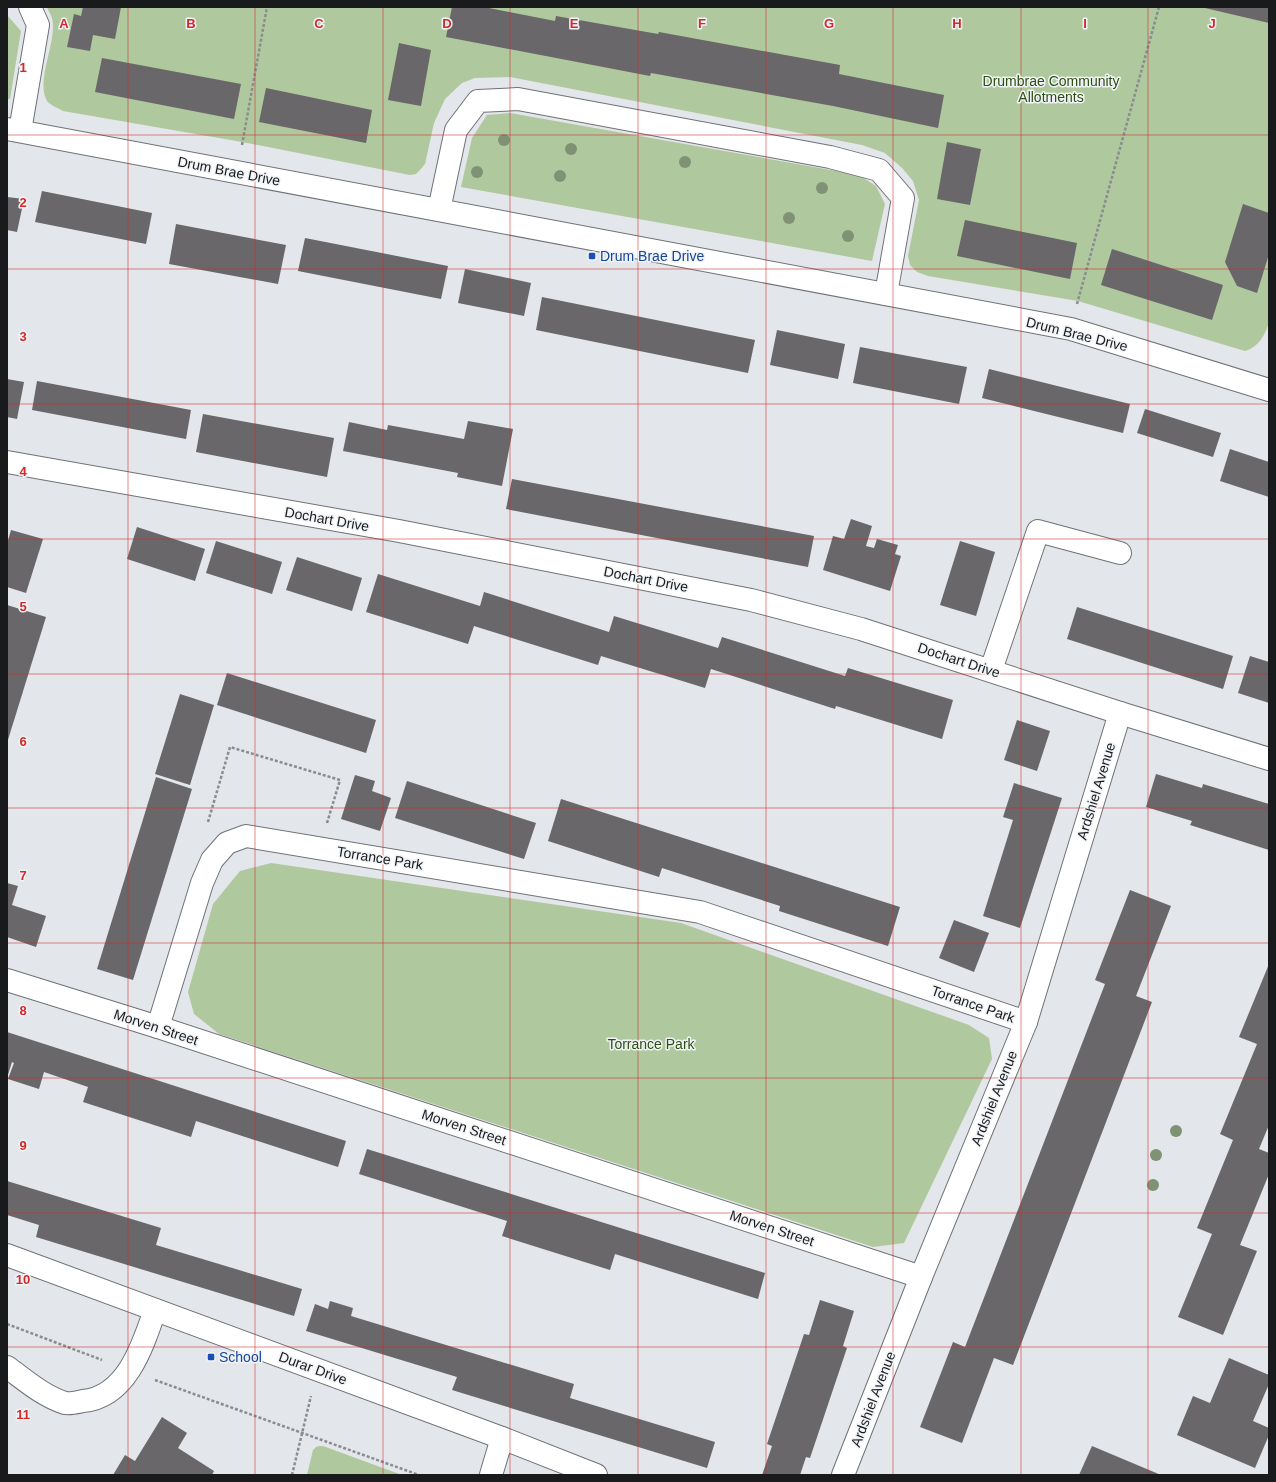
<svg xmlns="http://www.w3.org/2000/svg" width="1276" height="1482" viewBox="0 0 1276 1482" font-family="Arial,sans-serif">
  <style>
    .green { fill: #afc89e }
    .building { fill: #69676a }
    .lines { fill: none; stroke-linecap: round; stroke-linejoin: round }
    .minor-casing { stroke: #6f7276; stroke-width: 24 }
    .path { stroke: #8a8c8f; stroke-width: 2.5; stroke-dasharray: 3 2; stroke-linecap: butt }
    .minor { stroke: #fff; stroke-width: 22 }
    .tree { fill: #7f9273 }
    .grid { fill: none; stroke: #d62828; stroke-width: 1; stroke-opacity: 0.55 }
    .transit-dot { fill: #1a4fb4; stroke: #f0f4f7; stroke-width: 1.5 }
    .labels { text-anchor: middle; stroke-width: 3; stroke-linejoin: round; paint-order: stroke }
    .park-label { font-size: 14px; fill: #2e4d11; stroke: #f0f4f7 }
    .street-label { font-size: 14px; fill: #191a1c; stroke: #f0f4f7 }
    .transit-label { font-size: 14px; fill: #164399; stroke: #f0f4f7; text-anchor: start }
    .grid-label { font-size: 13px; text-anchor: middle; font-weight: bold; fill: #d62828; stroke: #f0f4f7; stroke-width: 3; stroke-linejoin: round; paint-order: stroke }
  </style>
  <rect width="100%" height="100%" fill="#e3e6ea"/>
  <!-- green -->
  <g class="green">
    <path d="M 47,7 L 1269,7 L 1269,322 C 1265,335 1259,347 1245,351 L 1078,301 L 928,276 L 917,272 L 910,265 L 908,256 L 919,200 L 913,181 L 902,168 L 885,153 L 862,145 L 510,77 L 475,78 L 462,83 L 445,99 L 434,123 L 425,164 L 420,170 L 416,174 L 410,175 L 242,142 L 63,111 C 58,108 50,105 47,101 C 35,80 58,41 52,18 C 51,14 48,11 47,7 Z"/>
    <polygon points="7,15 21,31 10,99 7,99"/>
    <polygon points="510,113 859,175 876,186 885,204 872,261 461,187 472,138 487,115"/>
    <polygon points="271,863 681,923 969,1025 989,1038 992,1059 904,1243 873,1247 219,1034 194,1014 188,992 213,904 240,871"/>
    <polygon points="319,1446 323,1446 402,1475 307,1475 313,1450 316,1447"/>
  </g>
  <!-- building -->
  <g class="building">
    <polygon points="83,7 121,7 115,39 93,35 90,51 67,47 74,14 81,16"/>
    <polygon points="452,7 484,7 555,21 556,16 658,34 659,32 840,65 839,74 944,95 938,128 833,106 651,73 650,76 446,37"/>
    <polygon points="1205,7 1269,7 1269,23 1205,8"/>
    <polygon points="399,43 431,50 421,106 388,100"/>
    <polygon points="102,58 241,84 234,119 95,92"/>
    <polygon points="266,88 372,110 366,143 259,122"/>
    <polygon points="947,142 981,149 970,205 937,199"/>
    <polygon points="42,191 152,213 146,244 35,222"/>
    <polygon points="7,197 24,199 17,232 7,230"/>
    <polygon points="1243,204 1269,213 1269,254 1257,293 1237,286 1225,262"/>
    <polygon points="965,220 1077,243 1070,279 957,256"/>
    <polygon points="176,224 286,245 278,284 169,264"/>
    <polygon points="305,238 448,266 441,299 298,271"/>
    <polygon points="1112,249 1223,285 1212,320 1101,285"/>
    <polygon points="465,269 531,283 524,316 458,303"/>
    <polygon points="542,297 755,340 748,373 536,330"/>
    <polygon points="777,330 845,344 838,379 770,365"/>
    <polygon points="860,347 967,367 959,404 853,383"/>
    <polygon points="989,369 1130,404 1123,433 982,398"/>
    <polygon points="7,379 24,382 17,419 7,417"/>
    <polygon points="37,381 191,410 186,439 32,410"/>
    <polygon points="1145,409 1221,433 1213,457 1137,433"/>
    <polygon points="203,414 334,438 327,477 196,452"/>
    <polygon points="468,421 513,429 502,486 457,477 458,473 343,451 349,422 387,430 388,425 464,439"/>
    <polygon points="1230,449 1269,462 1269,497 1220,481"/>
    <polygon points="512,479 814,536 808,567 506,509"/>
    <polygon points="851,519 872,526 866,546 874,548 877,539 898,545 895,554 901,556 890,591 823,570 833,536 844,539"/>
    <polygon points="137,527 205,549 195,581 127,559"/>
    <polygon points="11,530 43,539 26,593 7,587 7,544"/>
    <polygon points="216,541 282,562 272,594 206,573"/>
    <polygon points="960,541 995,552 976,616 940,605"/>
    <polygon points="297,557 362,578 352,611 286,590"/>
    <polygon points="378,574 480,606 484,592 609,632 614,616 718,648 722,637 845,676 848,668 953,700 942,739 836,706 835,709 711,669 705,688 601,656 598,665 474,626 468,644 366,612"/>
    <polygon points="7,605 46,617 7,743"/>
    <polygon points="1077,607 1233,656 1223,689 1067,639"/>
    <polygon points="1250,656 1269,662 1269,703 1238,693"/>
    <polygon points="227,673 376,720 366,753 217,705"/>
    <polygon points="180,694 214,705 190,785 155,774"/>
    <polygon points="1017,720 1050,731 1037,771 1004,760"/>
    <polygon points="1156,774 1202,788 1203,784 1269,804 1269,850 1190,825 1192,821 1146,807"/>
    <polygon points="355,775 375,781 372,791 391,798 380,831 341,819"/>
    <polygon points="156,777 192,789 133,980 97,969"/>
    <polygon points="407,781 536,823 524,859 395,818"/>
    <polygon points="1014,783 1062,798 1020,928 983,916 1013,820 1003,817"/>
    <polygon points="561,799 900,907 888,946 779,911 780,906 662,868 659,877 548,841"/>
    <polygon points="7,883 18,886 12,905 46,916 36,947 7,937"/>
    <polygon points="1130,890 1171,906 1136,996 1152,1002 1013,1365 994,1358 962,1443 920,1427 953,1342 965,1347 1105,984 1095,980"/>
    <polygon points="954,920 989,933 974,972 939,958"/>
    <polygon points="1269,964 1269,1125 1259,1149 1269,1153 1269,1174 1240,1245 1257,1251 1223,1335 1178,1317 1212,1234 1197,1228 1233,1140 1220,1134 1257,1044 1239,1037"/>
    <polygon points="7,1032 346,1141 338,1167 196,1121 191,1137 83,1102 88,1087 44,1072 39,1089 8,1079 14,1063 12,1062 7,1078"/>
    <polygon points="367,1149 765,1273 758,1299 615,1254 610,1270 502,1236 507,1221 359,1174"/>
    <polygon points="7,1181 161,1228 156,1245 302,1289 294,1316 36,1237 39,1225 7,1215"/>
    <polygon points="820,1300 854,1311 843,1346 847,1348 810,1458 806,1457 800,1475 762,1475 772,1446 767,1444 804,1334 809,1335"/>
    <polygon points="330,1301 353,1308 351,1316 574,1384 570,1398 715,1442 707,1468 452,1390 457,1377 306,1331 315,1304 328,1309"/>
    <polygon points="1229,1358 1269,1375 1269,1384 1253,1421 1269,1428 1269,1435 1255,1468 1177,1435 1193,1396 1210,1403"/>
    <polygon points="162,1417 187,1433 178,1448 214,1471 212,1475 113,1475 125,1455 135,1461"/>
    <polygon points="1092,1446 1161,1475 1079,1475"/>
  </g>
  <g class="lines">
    <!-- minor casing -->
    <g class="minor-casing">
      <g id="minor">
        <polyline points="7,129 1071,329 1269,390"/>
        <polyline points="20,131 38,25 30,7"/>
        <polyline points="439,210 456,130 478,101 518,99 830,157 879,170 903,198 886,294"/>
        <polyline points="7,462 399,531 751,600 861,629 1120,713 1269,759"/>
        <polyline points="991,670 1038,531 1120,553"/>
        <polyline points="7,980 158,1027 921,1277"/>
        <polyline points="158,1027 202,883 212,860 227,843 246,836 700,912 1026,1022"/>
        <polyline points="7,1255 502,1438 596,1475"/>
        <path d="M 7,1367 C 25,1380 43,1396 65,1403 C 70,1404 78,1402 83,1401 C 127,1397 143,1345 155,1310"/>
        <polyline points="491,1475 502,1438"/>
        <polyline points="843,1475 921,1277 1026,1022 1120,713"/>
      </g>
    </g>
    <!-- path -->
    <g class="path">
      <polyline points="242,145 267,7"/>
      <polyline points="1077,304 1159,7"/>
      <polyline points="208,822 230,747 340,780 327,823"/>
      <polyline points="7,1324 102,1360"/>
      <polyline points="155,1380 419,1475"/>
      <polyline points="292,1475 311,1396"/>
    </g>
    <!-- minor -->
    <use href="#minor" class="minor"/>
  </g>
  <!-- trees -->
  <g class="tree">
    <circle cx="504" cy="140" r="6"/>
    <circle cx="571" cy="149" r="6"/>
    <circle cx="685" cy="162" r="6"/>
    <circle cx="477" cy="172" r="6"/>
    <circle cx="560" cy="176" r="6"/>
    <circle cx="822" cy="188" r="6"/>
    <circle cx="789" cy="218" r="6"/>
    <circle cx="848" cy="236" r="6"/>
    <circle cx="1176" cy="1131" r="6"/>
    <circle cx="1156" cy="1155" r="6"/>
    <circle cx="1153" cy="1185" r="6"/>
  </g>
  <!-- grid -->
  <path class="grid" d="M 128,7 L 128,1475M 255,7 L 255,1475M 383,7 L 383,1475M 510,7 L 510,1475M 638,7 L 638,1475M 766,7 L 766,1475M 893,7 L 893,1475M 1021,7 L 1021,1475M 1148,7 L 1148,1475M 7,135 L 1269,135M 7,269 L 1269,269M 7,404 L 1269,404M 7,539 L 1269,539M 7,674 L 1269,674M 7,808 L 1269,808M 7,943 L 1269,943M 7,1078 L 1269,1078M 7,1213 L 1269,1213M 7,1347 L 1269,1347"/>
  <!-- markers -->
  <g class="transit-dot">
    <rect x="588" y="252" width="8" height="8" rx="2"/>
    <rect x="207" y="1353" width="8" height="8" rx="2"/>
  </g>
  <g class="labels">
    <!-- park labels -->
    <g class="park-label">
      <text x="1051" y="86">Drumbrae Community<tspan x="1051" dy="16">Allotments</tspan></text>
      <text x="651" y="1049">Torrance Park</text>
    </g>
    <!-- street labels -->
    <g class="street-label">
      <text transform="translate(229 171) rotate(11)" y="5">Drum Brae Drive</text>
      <text transform="translate(1077 334) rotate(14)" y="5">Drum Brae Drive</text>
      <text transform="translate(327 519) rotate(10)" y="5">Dochart Drive</text>
      <text transform="translate(646 579) rotate(11)" y="5">Dochart Drive</text>
      <text transform="translate(959 660) rotate(18)" y="5">Dochart Drive</text>
      <text transform="translate(1096 791) rotate(-73)" y="5">Ardshiel Avenue</text>
      <text transform="translate(380 858) rotate(9)" y="5">Torrance Park</text>
      <text transform="translate(973 1004) rotate(19)" y="5">Torrance Park</text>
      <text transform="translate(156 1027) rotate(18)" y="5">Morven Street</text>
      <text transform="translate(994 1098) rotate(-68)" y="5">Ardshiel Avenue</text>
      <text transform="translate(464 1127) rotate(18)" y="5">Morven Street</text>
      <text transform="translate(772 1228) rotate(18)" y="5">Morven Street</text>
      <text transform="translate(313 1368) rotate(20)" y="5">Durar Drive</text>
      <text transform="translate(873 1399) rotate(-69)" y="5">Ardshiel Avenue</text>
    </g>
    <!-- transit labels -->
    <g class="transit-label">
      <text x="600" y="261">Drum Brae Drive</text>
      <text x="219" y="1362">School</text>
    </g>
  </g>
  <g class="grid-label">
    <text x="64" y="28">A</text>
    <text x="191" y="28">B</text>
    <text x="319" y="28">C</text>
    <text x="447" y="28">D</text>
    <text x="574" y="28">E</text>
    <text x="702" y="28">F</text>
    <text x="829" y="28">G</text>
    <text x="957" y="28">H</text>
    <text x="1085" y="28">I</text>
    <text x="1212" y="28">J</text>
    <text x="23" y="72">1</text>
    <text x="23" y="207">2</text>
    <text x="23" y="341">3</text>
    <text x="23" y="476">4</text>
    <text x="23" y="611">5</text>
    <text x="23" y="746">6</text>
    <text x="23" y="880">7</text>
    <text x="23" y="1015">8</text>
    <text x="23" y="1150">9</text>
    <text x="23" y="1284">10</text>
    <text x="23" y="1419">11</text>
  </g>
  <!-- border -->
  <rect width="1276" height="1482" fill="none" stroke="#191a1c" stroke-width="16"/>
</svg>
